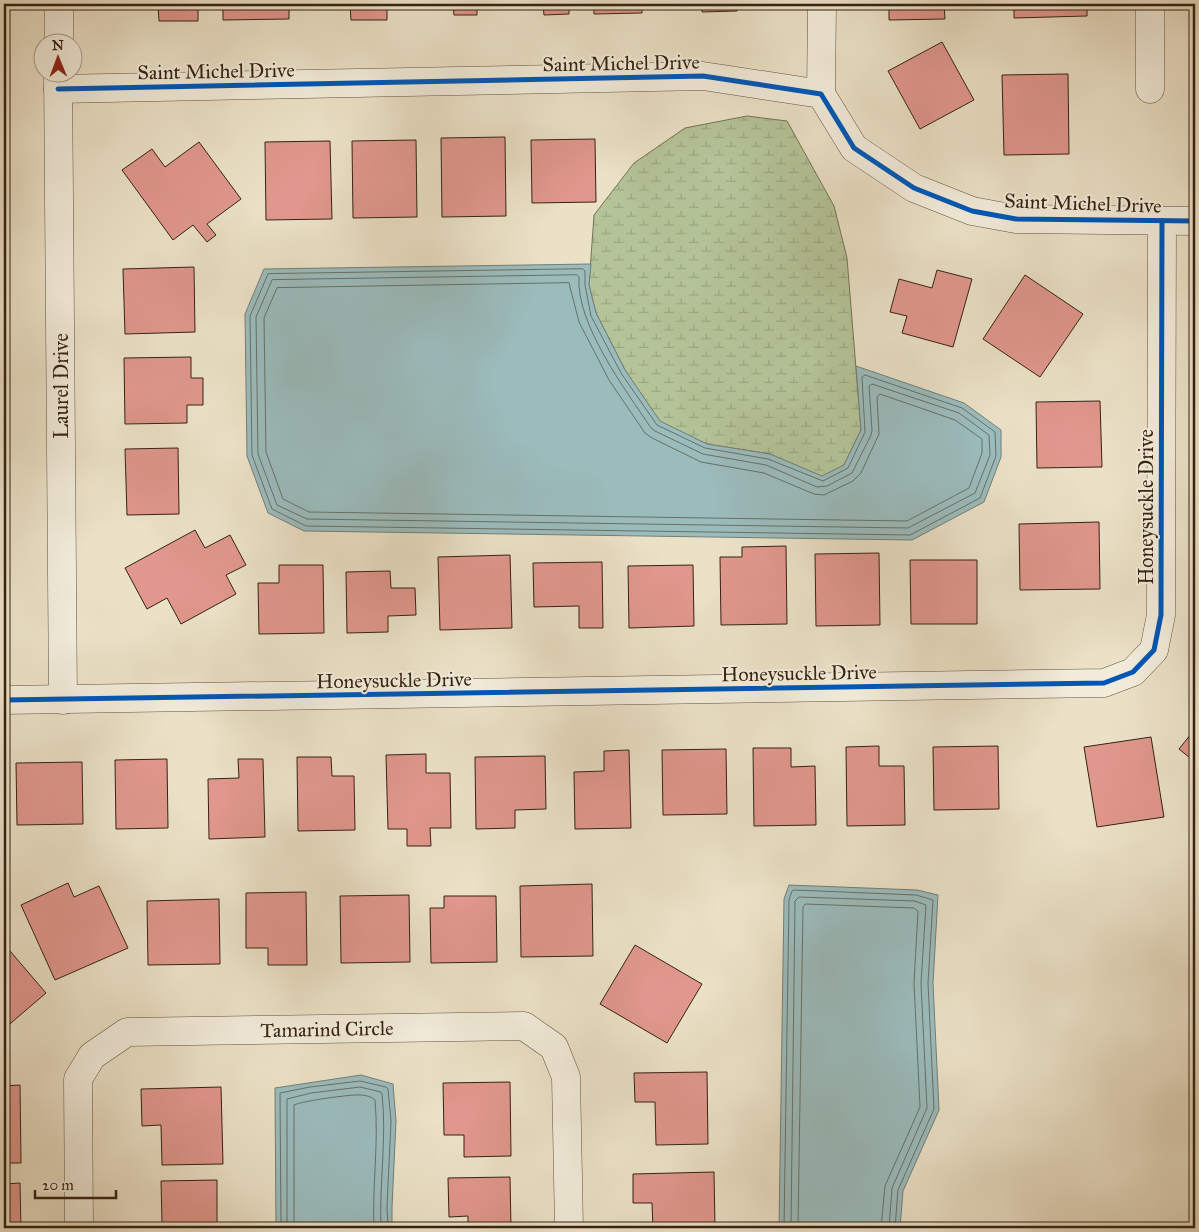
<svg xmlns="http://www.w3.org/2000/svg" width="1199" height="1232" viewBox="0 0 1199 1232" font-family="'IM FELL Great Primer',serif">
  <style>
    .wetland { fill: url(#wetland-marsh); stroke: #747354 }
    .water { fill: #9bbcbd; stroke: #727f78 }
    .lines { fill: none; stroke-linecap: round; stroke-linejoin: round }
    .shore { stroke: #687067; stroke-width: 1 }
    .building { fill: #e0978d; stroke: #352311 }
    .street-casing { stroke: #62523e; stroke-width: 29 }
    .street { stroke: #f2ecdb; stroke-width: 28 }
    .cycleway-casing { stroke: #f2ecdb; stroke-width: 8 }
    .cycleway { stroke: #0057b8; stroke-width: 5 }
    .labels { text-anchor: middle; stroke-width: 4; stroke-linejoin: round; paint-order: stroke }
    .street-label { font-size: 20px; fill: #352311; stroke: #f2ecdb }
  </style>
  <defs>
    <pattern id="wetland-marsh" width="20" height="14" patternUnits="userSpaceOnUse" patternTransform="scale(1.25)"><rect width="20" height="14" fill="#b4c398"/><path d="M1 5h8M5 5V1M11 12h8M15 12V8" fill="none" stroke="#9ba782"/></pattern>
  </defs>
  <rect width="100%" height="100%" fill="#ebe1c7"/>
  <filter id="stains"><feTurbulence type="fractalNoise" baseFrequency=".004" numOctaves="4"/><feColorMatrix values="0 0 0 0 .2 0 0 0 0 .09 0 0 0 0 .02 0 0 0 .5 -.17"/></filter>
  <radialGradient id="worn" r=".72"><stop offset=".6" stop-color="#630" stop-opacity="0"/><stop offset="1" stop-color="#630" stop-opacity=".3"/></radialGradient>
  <!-- wetland -->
  <polygon class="wetland" points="747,116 787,121 834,206 847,258 861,430 844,465 822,477 770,454 707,444 660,422 625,370 596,313 589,285 594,215 634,163 685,128"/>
  <!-- water -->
  <g class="water">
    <polygon points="591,264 589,285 596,313 625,370 660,421 707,444 770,454 822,476 844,465 861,430 856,366 964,403 1001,430 1001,457 984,502 912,540 304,531 268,513 247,456 245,314 264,269"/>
    <polygon points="789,885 917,890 938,895 933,983 939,1110 903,1191 900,1228 779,1228 784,899"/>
    <polygon points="361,1075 393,1084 396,1121 392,1207 392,1228 276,1228 275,1088"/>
  </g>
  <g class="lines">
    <!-- shore -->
    <g class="shore">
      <polygon points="583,269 585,271 585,285 591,316 621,373 657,425 705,448 768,459 823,481 848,468 865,432 862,377 865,375 962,408 995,432 996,456 980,498 910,535 306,526 272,509 252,455 250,316 268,274"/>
      <path d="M 577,275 L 579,277 C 576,324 625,389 651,428 L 655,431 L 703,454 L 766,465 L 817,487 L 827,486 L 852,473 L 871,435 L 872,430 L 869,386 L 872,384 L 959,413 L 989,435 L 990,455 L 975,493 L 908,528 L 307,519 L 277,505 L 258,454 L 256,317 L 272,280 Z"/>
      <polygon points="569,283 579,322 609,380 645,433 652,438 701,462 764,473 814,494 824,495 853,481 861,473 879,434 877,397 880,394 955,420 982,439 982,453 969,488 907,521 309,512 283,499 266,452 264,318 277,288"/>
      <polyline points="281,1228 280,1093 310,1087 360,1081 386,1087 388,1089 391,1121 387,1207 388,1228"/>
      <path d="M 287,1228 L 287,1099 L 311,1093 L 360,1087 L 381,1092 L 382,1094 C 387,1139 379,1183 381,1228"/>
      <path d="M 294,1228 L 294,1105 C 302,1101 352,1094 361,1095 C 366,1095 372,1097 375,1100 C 379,1143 372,1186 374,1228"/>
      <polyline points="784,1228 789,900 792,891 794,890 916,895 933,900 928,983 934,1109 898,1190 895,1228"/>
      <polyline points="791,1228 795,901 799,897 915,901 926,905 921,983 927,1108 892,1188 889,1228"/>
      <polyline points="798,1228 803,907 805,904 914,908 918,911 914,983 920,1107 885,1186 881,1228"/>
    </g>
  </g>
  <!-- building -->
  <g class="building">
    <polygon points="120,4 198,4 198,21 159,21 158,6 120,6"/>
    <polygon points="223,4 289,4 289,19 223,20"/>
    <polygon points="350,4 387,4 387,20 351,20"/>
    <polygon points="453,4 477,4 477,15 454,15"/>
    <polygon points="543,4 569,4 569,14 544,15"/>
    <polygon points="594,4 642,4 642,13 594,14"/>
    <polygon points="702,4 736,4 737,11 702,12"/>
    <polygon points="889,4 944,4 945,19 889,20"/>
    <polygon points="1014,4 1087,4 1087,16 1014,18"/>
    <polygon points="942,42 974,100 920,129 888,71"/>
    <polygon points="1068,74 1069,154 1004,155 1002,75"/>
    <polygon points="505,137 506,216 442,217 441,138"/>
    <polygon points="595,139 596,202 532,203 531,140"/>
    <polygon points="416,140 417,217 353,218 352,141"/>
    <polygon points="330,141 332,219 266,220 265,142"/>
    <polygon points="199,142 241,199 207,224 216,235 207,242 193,225 173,240 122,170 152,149 165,167"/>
    <polygon points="194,267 195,332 125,334 123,269"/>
    <polygon points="937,270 972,279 953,347 902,333 907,316 890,312 899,279 932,288"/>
    <polygon points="1025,275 1083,314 1040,377 983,339"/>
    <polygon points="191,357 191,378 203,378 203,405 187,405 187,423 125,424 124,358"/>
    <polygon points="1100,401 1102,467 1037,468 1036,402"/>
    <polygon points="178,448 179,514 127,515 125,449"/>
    <polygon points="1099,522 1100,589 1020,590 1019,524"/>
    <polygon points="195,530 205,548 230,535 246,565 226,575 236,594 181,624 167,598 147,609 125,568"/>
    <polygon points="786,546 787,624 721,625 720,557 742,557 742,547"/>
    <polygon points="879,553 880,625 816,626 815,554"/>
    <polygon points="510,555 512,628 440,630 438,557"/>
    <polygon points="910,560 977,560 977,624 911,624"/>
    <polygon points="602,562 603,628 579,628 579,606 534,607 533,563"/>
    <polygon points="279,565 323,565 324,633 259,634 258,583 279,583"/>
    <polygon points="693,565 694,626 629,628 628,566"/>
    <polygon points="390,571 391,588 415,588 416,615 388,616 388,632 347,633 346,572"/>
    <polygon points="1195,729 1195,762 1179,749"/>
    <polygon points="1151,737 1164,817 1097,827 1084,747"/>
    <polygon points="879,746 879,766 904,766 905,825 847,826 846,747"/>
    <polygon points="998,746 999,809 934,810 933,747"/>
    <polygon points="753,748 791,748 791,767 815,766 816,825 754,826"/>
    <polygon points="726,749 727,814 663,815 662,750"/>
    <polygon points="629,750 631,828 575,829 574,772 604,771 604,751"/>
    <polygon points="426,754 426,773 450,773 451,828 430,828 431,846 407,846 407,829 388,829 386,755"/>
    <polygon points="545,756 546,809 515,810 515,828 476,829 475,757"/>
    <polygon points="297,757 331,757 332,776 354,776 355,830 298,831"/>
    <polygon points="167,759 168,828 116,829 115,760"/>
    <polygon points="238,759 263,759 265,837 209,839 208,779 239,778"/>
    <polygon points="82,762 83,824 17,825 16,763"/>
    <polygon points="68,883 74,897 99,886 128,948 55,980 21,905"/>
    <polygon points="592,884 593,956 521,957 520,886"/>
    <polygon points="306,892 307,965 268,965 268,948 246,948 246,893"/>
    <polygon points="409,895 410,962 341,963 340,896"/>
    <polygon points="444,896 496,896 497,962 431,963 430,908 444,908"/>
    <polygon points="219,899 220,964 148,965 147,901"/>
    <polygon points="4,944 46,993 4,1029"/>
    <polygon points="635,945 702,984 667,1043 600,1004"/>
    <polygon points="707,1072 708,1144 656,1145 655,1102 635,1102 634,1073"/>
    <polygon points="510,1082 511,1156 464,1157 464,1135 444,1135 443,1083"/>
    <polygon points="20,1085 21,1163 4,1163 4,1086"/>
    <polygon points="221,1087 223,1164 162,1165 161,1125 142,1126 141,1089"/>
    <polygon points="714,1172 715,1228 653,1228 652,1203 633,1203 633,1174"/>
    <polygon points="510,1177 511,1228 468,1228 468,1216 449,1217 448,1178"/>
    <polygon points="217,1180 217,1228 140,1228 140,1223 162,1223 161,1181"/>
    <polygon points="20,1183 21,1228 4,1228 4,1184"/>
  </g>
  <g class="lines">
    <!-- street casing -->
    <g class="street-casing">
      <g id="street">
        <polyline points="59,42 59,4"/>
        <polyline points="58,72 63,700"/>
        <polyline points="58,89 703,76 821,94 854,148 914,188 972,211 1016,219 1195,221"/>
        <polyline points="1150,89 1150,4"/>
        <polyline points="821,94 822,4"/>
        <polyline points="4,700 1104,683 1133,672 1154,650 1161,615 1162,221"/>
        <polyline points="79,1228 78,1079 92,1056 127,1032 524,1026 554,1047 566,1077 569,1228"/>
      </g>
    </g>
    <!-- street -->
    <use href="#street" class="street"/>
    <!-- cycleway casing -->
    <g class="cycleway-casing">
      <g id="cycleway">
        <polyline points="58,89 703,76 821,94 854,148 914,188 972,211 1016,219 1195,221"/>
        <polyline points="4,700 1104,683 1133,672 1154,650 1161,615 1162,221"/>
      </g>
    </g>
    <!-- cycleway -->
    <use href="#cycleway" class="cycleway"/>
  </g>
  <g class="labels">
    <!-- street labels -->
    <g class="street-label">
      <text transform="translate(621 63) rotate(-1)" y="7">Saint Michel Drive</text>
      <text transform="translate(216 71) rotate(-1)" y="7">Saint Michel Drive</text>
      <text transform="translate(1083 203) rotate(2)" y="7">Saint Michel Drive</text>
      <text transform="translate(61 386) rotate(-90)" y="7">Laurel Drive</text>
      <text transform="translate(1146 507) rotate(-90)" y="7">Honeysuckle Drive</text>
      <text transform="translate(799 673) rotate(-1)" y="7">Honeysuckle Drive</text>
      <text transform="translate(394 680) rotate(-1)" y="7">Honeysuckle Drive</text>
      <text transform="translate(327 1029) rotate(-1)" y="7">Tamarind Circle</text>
    </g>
  </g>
  <!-- margin -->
  <rect width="1199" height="1232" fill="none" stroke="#ebe1c7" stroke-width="20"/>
  <rect x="5" y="5" width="1189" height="1222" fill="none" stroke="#352311" stroke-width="2.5"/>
  <rect x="10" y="10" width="1179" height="1212" fill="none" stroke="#352311"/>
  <!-- north arrow -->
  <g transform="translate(58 58) rotate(359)"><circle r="24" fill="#f2ecdb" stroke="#a69c8a"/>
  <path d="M0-4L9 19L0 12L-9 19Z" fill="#8f2418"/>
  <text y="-8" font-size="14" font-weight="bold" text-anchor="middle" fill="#352311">N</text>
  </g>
  <!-- scale -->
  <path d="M35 1190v8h81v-8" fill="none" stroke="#352311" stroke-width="2.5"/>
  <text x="42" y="1190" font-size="15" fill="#352311" stroke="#f2ecdb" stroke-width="4" paint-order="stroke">20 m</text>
  <rect width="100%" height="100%" filter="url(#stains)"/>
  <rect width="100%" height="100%" fill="url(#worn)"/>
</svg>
